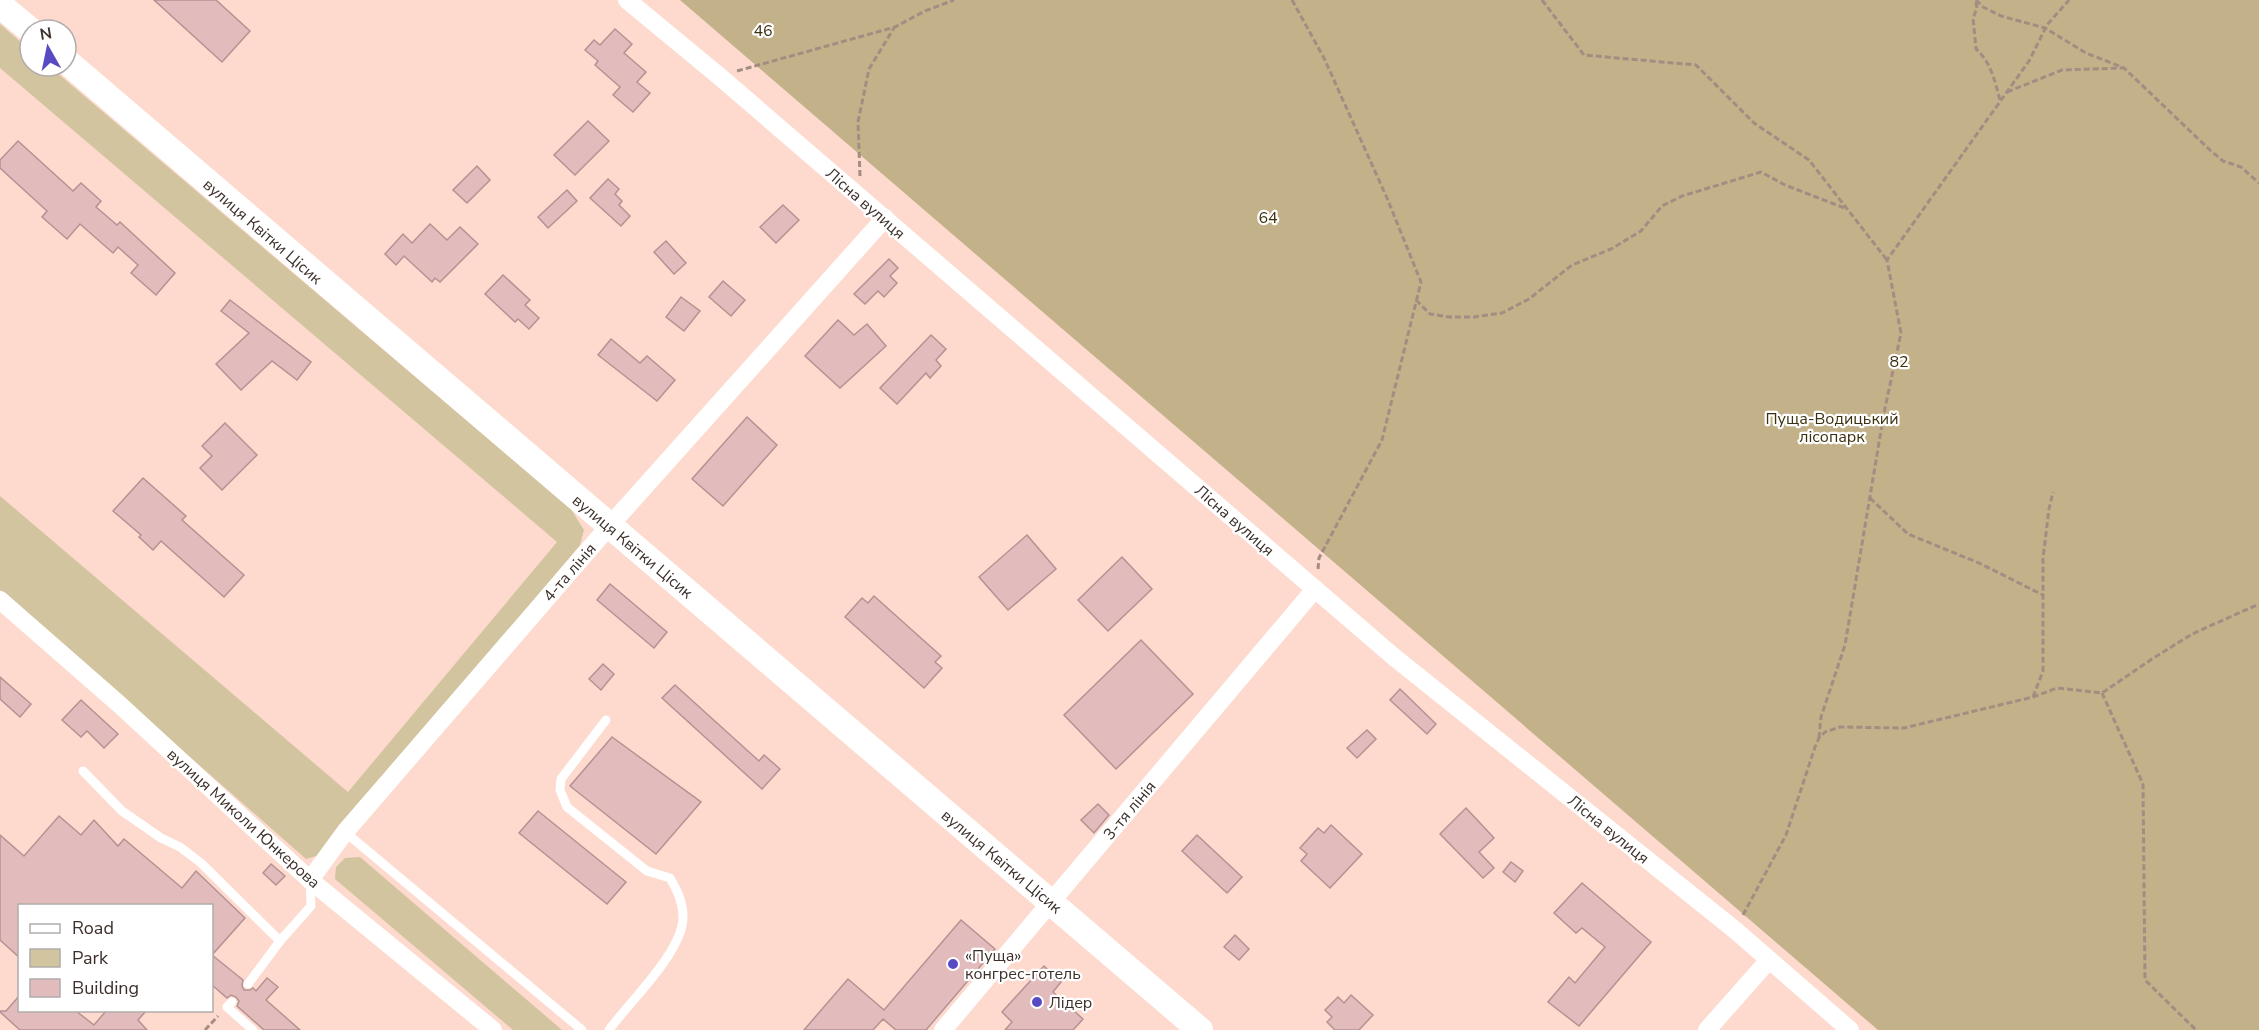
<svg xmlns="http://www.w3.org/2000/svg" width="2259" height="1030" viewBox="0 0 2259 1030" font-family="'Nunito Sans',sans-serif">
  <style>
    .green { fill: #d3c4a0 }
    .forest { fill: #c2b189 }
    .building { fill: #e2bcbd; stroke: #b59192; stroke-width: 1.5 }
    .lines { fill: none; stroke-linecap: round; stroke-linejoin: round }
    .path { stroke: #a58c83; stroke-width: 3; stroke-dasharray: 6 3; stroke-linecap: butt }
    .lane { stroke: #fff; stroke-width: 9 }
    .street { stroke: #fff; stroke-width: 18 }
    .secondary { stroke: #fff; stroke-width: 26 }
    .poi-dot { fill: #584ac2; stroke: #fff; stroke-width: 2 }
    .labels { text-anchor: middle; stroke-width: 4.5; stroke-linejoin: round; paint-order: stroke }
    .park-label { font-size: 16px; fill: #3d300e; stroke: #fff }
    .street-label { font-size: 16px; fill: #3d302b; stroke: #fff }
    .poi-label { font-size: 16px; fill: #3d302b; stroke: #fff; text-anchor: start }
  </style>
  <rect width="100%" height="100%" fill="#fddacd"/>
  <!-- green -->
  <g class="green">
    <polygon points="0,24 30,50 30,66 49,66 571,509 584,530 580,545 320,855 306,859 0,590 0,496 348,792 557,542 0,68"/>
    <polygon points="360,857 562,1030 513,1030 335,879 336,867 345,858"/>
  </g>
  <!-- forest -->
  <polygon class="forest" points="680,0 2259,0 2259,1030 1878,1030"/>
  <!-- building -->
  <g class="building">
    <polygon points="154,0 216,0 250,31 222,62"/>
    <polygon points="615,29 632,44 624,53 646,72 637,82 650,93 633,112 613,95 620,87 595,65 598,61 585,50 594,40 600,45"/>
    <polygon points="588,121 609,141 575,175 554,155"/>
    <polygon points="18,141 73,191 81,183 101,201 96,207 117,225 120,222 175,273 156,295 131,273 138,265 118,247 113,253 80,224 67,239 42,217 47,211 0,168 0,160"/>
    <polygon points="477,166 490,180 467,203 453,190"/>
    <polygon points="608,179 619,189 615,194 622,201 619,205 630,216 621,226 590,198"/>
    <polygon points="567,190 577,201 548,228 538,217"/>
    <polygon points="783,205 799,220 776,243 760,227"/>
    <polygon points="430,224 447,240 460,227 478,244 440,282 435,278 432,282 404,256 396,265 385,254 403,234 412,243"/>
    <polygon points="666,241 686,263 674,274 654,252"/>
    <polygon points="889,259 898,268 890,276 897,283 884,297 878,291 865,304 854,294"/>
    <polygon points="503,275 530,300 525,305 539,318 529,329 518,319 515,322 485,294"/>
    <polygon points="723,281 745,300 731,316 709,297"/>
    <polygon points="681,297 700,311 684,331 666,317"/>
    <polygon points="230,300 311,362 297,380 272,361 241,390 216,364 249,333 221,311"/>
    <polygon points="838,320 854,335 867,324 886,346 840,388 805,356"/>
    <polygon points="931,335 946,349 936,360 941,366 930,378 926,373 897,404 880,388"/>
    <polygon points="611,339 640,363 647,356 675,380 657,401 598,355"/>
    <polygon points="747,417 777,445 723,506 692,479"/>
    <polygon points="225,423 257,455 222,490 200,468 212,456 202,446"/>
    <polygon points="143,478 186,516 182,520 244,575 224,597 161,541 153,550 139,537 141,535 113,511"/>
    <polygon points="1027,535 1056,569 1008,610 979,577"/>
    <polygon points="1122,557 1152,589 1108,631 1078,600"/>
    <polygon points="610,584 667,632 654,648 597,600"/>
    <polygon points="874,596 941,656 935,662 942,668 924,688 845,617 862,598 868,603"/>
    <polygon points="1141,640 1193,694 1116,769 1064,715"/>
    <polygon points="603,664 614,674 601,690 589,679"/>
    <polygon points="0,677 31,704 20,717 0,699"/>
    <polygon points="675,685 759,761 764,755 780,769 762,789 662,698"/>
    <polygon points="1400,689 1436,724 1427,734 1390,700"/>
    <polygon points="81,700 118,734 104,748 87,731 81,737 62,720"/>
    <polygon points="1367,730 1376,739 1357,758 1347,748"/>
    <polygon points="612,737 701,802 656,854 570,786"/>
    <polygon points="1098,804 1109,815 1094,833 1081,820"/>
    <polygon points="1466,808 1494,838 1479,852 1494,868 1483,878 1440,834"/>
    <polygon points="538,811 626,882 607,904 519,833"/>
    <polygon points="59,816 81,835 94,820 118,846 124,839 182,888 196,871 245,918 212,955 243,980 242,986 244,990 250,990 253,988 256,991 267,978 278,987 266,1000 300,1030 264,1030 237,1006 239,1001 236,997 231,995 227,998 212,985 212,906 20,906 20,958 0,940 0,835 24,856"/>
    <polygon points="1331,825 1362,854 1330,888 1301,861 1307,854 1300,848 1318,828 1324,833"/>
    <polygon points="1197,835 1242,877 1227,893 1182,851"/>
    <polygon points="1511,862 1523,871 1515,882 1503,872"/>
    <polygon points="271,864 285,876 276,885 263,873"/>
    <polygon points="1582,883 1651,942 1579,1026 1548,1002 1569,977 1575,983 1605,947 1582,928 1576,933 1554,913"/>
    <polygon points="961,920 995,949 926,1030 896,1030 883,1019 873,1030 804,1030 848,979 884,1010"/>
    <polygon points="1235,935 1249,949 1239,960 1224,947"/>
    <polygon points="1044,966 1061,982 1053,992 1083,1019 1073,1030 1005,1030 1012,1022 1002,1012"/>
    <polygon points="20,995 20,1011 76,1011 94,1025 106,1011 146,1011 138,1020 147,1030 20,1030 0,1012 0,1011 6,1011"/>
    <polygon points="1351,995 1373,1015 1359,1030 1335,1030 1327,1022 1332,1017 1325,1010 1338,997 1344,1003"/>
  </g>
  <g class="lines">
    <!-- path -->
    <g class="path">
      <polyline points="1292,0 1324,58 1387,198 1421,282 1382,440 1319,558 1318,569"/>
      <polyline points="1542,0 1584,55 1696,65 1754,123 1809,160 1887,260"/>
      <polyline points="1976,0 1983,7 2001,16 2045,28 2086,53 2124,68 2211,151 2223,161 2241,167 2259,183"/>
      <path d="M 1976,2 L 1977,8 L 1973,18 L 1976,49 C 1991,62 1995,82 2000,100"/>
      <polyline points="737,71 895,27 925,11 954,0"/>
      <polyline points="2007,92 2062,70 2122,68"/>
      <polyline points="860,176 858,122 869,69 894,28"/>
      <polyline points="1416,300 1430,314 1450,317 1474,317 1502,313 1529,299 1572,265 1611,249 1641,231 1662,206 1682,196 1761,172 1785,185 1847,209"/>
      <polyline points="1870,498 1908,534 1979,563 2043,595"/>
      <polyline points="2102,693 2143,784 2145,980 2196,1030"/>
      <polyline points="2033,697 2043,671 2043,558 2049,509 2053,492"/>
      <polyline points="1819,738 1821,717 1845,645 1884,413 1901,333 1887,260 2029,61 2047,25 2069,0"/>
      <polyline points="1743,915 1786,835 1815,747 1819,738 1825,732 1840,727 1904,728 2033,697 2057,688 2102,693 2152,659 2192,634 2259,604"/>
      <polyline points="205,1030 218,1016"/>
    </g>
    <!-- lane -->
    <g class="lane">
      <path d="M 606,720 L 561,779 L 560,790 L 567,807 L 647,871 L 670,878 C 677,890 683,902 683,917 C 683,952 629,1002 609,1030"/>
      <polyline points="83,771 122,811 161,838 180,847 201,863 280,941"/>
      <polyline points="345,832 582,1030"/>
      <polyline points="248,984 280,941 311,906 310,880"/>
      <polyline points="232,1002 227,1007 253,1030"/>
    </g>
    <!-- street -->
    <g class="street">
      <polyline points="627,0 719,76 1394,657 1735,930 1850,1030"/>
      <polyline points="0,600 120,705 310,880 493,1030"/>
      <polyline points="310,880 345,832 604,532 885,218"/>
      <polyline points="943,1030 1315,589"/>
      <polyline points="1707,1030 1769,960"/>
    </g>
    <!-- secondary -->
    <g class="secondary">
      <polyline points="0,5 30,30"/>
      <polyline points="66,61 1200,1030"/>
    </g>
  </g>
  <!-- markers -->
  <g class="poi-dot">
    <circle cx="953" cy="964" r="6"/>
    <circle cx="1037" cy="1002" r="6"/>
  </g>
  <g class="labels">
    <!-- park labels -->
    <g class="park-label">
      <text x="763" y="36">46</text>
      <text x="1268" y="223">64</text>
      <text x="1899" y="367">82</text>
      <text x="1832" y="424">Пуща-Водицький<tspan x="1832" dy="18">лісопарк</tspan></text>
    </g>
    <!-- street labels -->
    <g class="street-label">
      <text transform="translate(866 203) rotate(41)" y="6">Лісна вулиця</text>
      <text transform="translate(263 231) rotate(41)" y="6">вулиця Квітки Цісик</text>
      <text transform="translate(1235 520) rotate(41)" y="6">Лісна вулиця</text>
      <text transform="translate(633 546) rotate(40)" y="6">вулиця Квітки Цісик</text>
      <text transform="translate(569 572) rotate(-49)" y="6">4-та лінія</text>
      <text transform="translate(1129 810) rotate(-50)" y="6">3-тя лінія</text>
      <text transform="translate(244 818) rotate(42)" y="6">вулиця Миколи Юнкерова</text>
      <text transform="translate(1609 829) rotate(39)" y="6">Лісна вулиця</text>
      <text transform="translate(1002 861) rotate(40)" y="6">вулиця Квітки Цісик</text>
    </g>
    <!-- poi labels -->
    <g class="poi-label">
      <text x="965" y="961">«Пуща»<tspan x="965" dy="18">конгрес-готель</tspan></text>
      <text x="1049" y="1008">Лідер</text>
    </g>
  </g>
  <!-- legend -->
  <rect x="18" y="904" width="195" height="108" fill="#ffffff" stroke="#b1acaa" stroke-width="1.5"/>
  <rect x="30" y="924" width="30" height="9" fill="#ffffff" stroke="#b1acaa" stroke-width="1.5"/>
  <text x="72" y="934" font-size="18" fill="#3d302b">Road</text>
  <rect x="30" y="949" width="30" height="18" fill="#d3c4a0" stroke="#b1acaa" stroke-width="1.5"/>
  <text x="72" y="964" font-size="18" fill="#3d302b">Park</text>
  <rect x="30" y="979" width="30" height="18" fill="#e2bcbd" stroke="#b1acaa" stroke-width="1.5"/>
  <text x="72" y="994" font-size="18" fill="#3d302b">Building</text>
  <!-- north arrow -->
  <g transform="translate(48 48) rotate(351)"><circle r="28" fill="#ffffff" stroke="#b1acaa" stroke-width="1.5"/>
  <path d="M0-4.5L10 22L0 15L-10 22Z" fill="#584ac2"/>
  <text y="-9" font-size="16" font-weight="bold" text-anchor="middle" fill="#3d302b">N</text>
  </g>
</svg>
